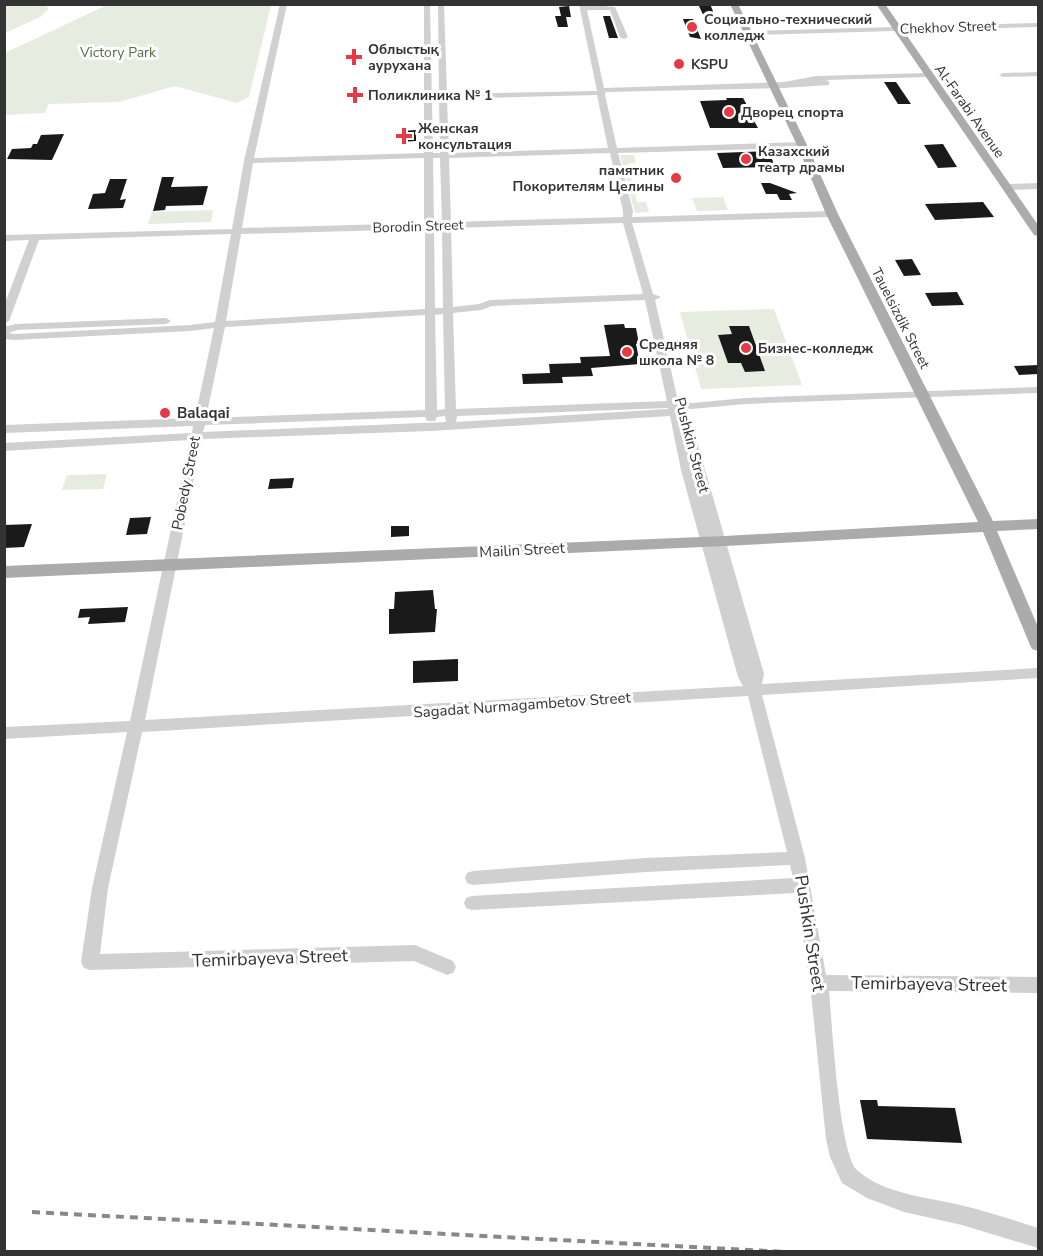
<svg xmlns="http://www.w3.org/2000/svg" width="1043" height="1256" viewBox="0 0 1043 1256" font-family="'Nunito Sans',sans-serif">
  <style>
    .green { fill: #e6ecdf }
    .building { fill: #1a1a1a }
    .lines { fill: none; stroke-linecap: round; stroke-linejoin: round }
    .minor { fill: #d0d0d0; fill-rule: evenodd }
    .major { fill: #ababab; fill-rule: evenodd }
    .rail { stroke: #888; stroke-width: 4; stroke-dasharray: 8 6; stroke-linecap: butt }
    .poi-dot { fill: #e63946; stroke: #fff; stroke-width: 2 }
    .labels { text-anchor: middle; stroke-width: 6; stroke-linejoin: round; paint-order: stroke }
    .far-poi-label { font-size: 14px; font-weight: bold; fill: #333; stroke: #fff; text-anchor: start }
    .far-street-label { font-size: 14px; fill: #333; stroke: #fff }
    .far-park-label { font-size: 14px; fill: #56703f; stroke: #fff }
    .poi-label { font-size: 15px; font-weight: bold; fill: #333; stroke: #fff; text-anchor: start }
    .street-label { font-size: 15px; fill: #333; stroke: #fff }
    .near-street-label { font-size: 18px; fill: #333; stroke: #fff }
  </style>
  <rect width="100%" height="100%" fill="#fff"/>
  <!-- green -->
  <g class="green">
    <polygon points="5,5 45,5 49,9 40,17 5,33"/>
    <polygon points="107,5 271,5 249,97 237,103 175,86 119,102 49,104 45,113 5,115 5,53"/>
    <polygon points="620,155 634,155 636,163 628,164 637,202 646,202 649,212 635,213"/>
    <polygon points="723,197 728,210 697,211 692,198"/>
    <polygon points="213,210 211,222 148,224 152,212"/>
    <polygon points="774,309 802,385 701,389 680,312"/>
    <polygon points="107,474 103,489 62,490 67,475"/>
  </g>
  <!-- building -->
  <g class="building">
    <polygon points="698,4 710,4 718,23 707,23"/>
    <polygon points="569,6 571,17 566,17 568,27 558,27 555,16 561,16 559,7"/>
    <polygon points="603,16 610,16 618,38 609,38"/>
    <polygon points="683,19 693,19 701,39 690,37"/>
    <polygon points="884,82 896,82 911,104 898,104"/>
    <polygon points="726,98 743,98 748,107 752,107 758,119 753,119 758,128 710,128 700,101 727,100"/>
    <polygon points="416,130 416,141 401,142 401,131"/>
    <polygon points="64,134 52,160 7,159 12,149 31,148 33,144 37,144 41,135"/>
    <polygon points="943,144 957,167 938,168 924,145"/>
    <polygon points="769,151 775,167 723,168 717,153"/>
    <polygon points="162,177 174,177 171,187 208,186 203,205 166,206 165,210 153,211"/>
    <polygon points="110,179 127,179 120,200 126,199 123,208 88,209 93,194 105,193"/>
    <polygon points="761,183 770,183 797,193 789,194 792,200 780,200 777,194 766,194"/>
    <polygon points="983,202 994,217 935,220 925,204"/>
    <polygon points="912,259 921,275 904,276 895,260"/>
    <polygon points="957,292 964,305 932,306 925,293"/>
    <polygon points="624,324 625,328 636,328 639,344 636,344 640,364 591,368 593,376 562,377 563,383 523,384 522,374 550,373 549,364 581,363 580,357 610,356 604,325"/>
    <polygon points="729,326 749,326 765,371 745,372 741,363 728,363 718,335 732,334"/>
    <polygon points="1038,365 1038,374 1019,375 1014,366"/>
    <polygon points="294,478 292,488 268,489 270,479"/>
    <polygon points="151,517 147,534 126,535 130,518"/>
    <polygon points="32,524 24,547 4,548 4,525"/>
    <polygon points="391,526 409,526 409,536 391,537"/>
    <polygon points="433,590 435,609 437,609 435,632 389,634 389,609 394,609 395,592"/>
    <polygon points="128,607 125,622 88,624 90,617 78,618 80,609"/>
    <polygon points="458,659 458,681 413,683 413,661"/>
    <polygon points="860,1100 877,1100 878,1106 955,1108 962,1143 867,1139"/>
  </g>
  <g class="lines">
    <!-- minor -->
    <g class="minor">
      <path d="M 280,4 L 287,4 L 254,158 L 424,153 L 424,4 L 430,4 L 433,153 L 440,153 L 439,99 L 432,97 L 439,95 L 438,4 L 444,4 L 447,94 L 597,91 L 579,4 L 615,7 L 628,37 L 624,39 L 620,37 L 610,10 L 587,10 L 604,88 L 784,82 L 816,76 L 928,73 L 932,75 L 928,77 L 825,80 L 829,81 L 829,85 L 783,88 L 606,92 L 605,95 L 617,148 L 802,142 L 806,145 L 802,148 L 618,153 L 633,211 L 632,217 L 832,211 L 837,214 L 832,217 L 632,223 L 653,294 L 661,297 L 655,300 L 678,401 L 692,403 L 745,398 L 1038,387 L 1038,393 L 745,404 L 692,409 L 679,407 L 688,412 L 681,416 L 681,418 L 689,419 L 691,421 L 764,674 L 762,684 L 1038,668 L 1038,678 L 762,695 L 805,858 L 826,975 L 1038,977 L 1038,993 L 829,991 C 832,1022 839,1153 857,1170 C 883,1194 927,1197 960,1205 C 986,1211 1013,1220 1038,1228 L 1038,1248 L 962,1225 L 904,1212 L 867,1198 L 842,1183 L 830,1157 L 826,1139 L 810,983 L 796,893 L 472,910 L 466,908 L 464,903 L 466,898 L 472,896 L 793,878 L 790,865 L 646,872 L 473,885 L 467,883 L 465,878 L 467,873 L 473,871 L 646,858 L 787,852 L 748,696 L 142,732 L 108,888 L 100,954 L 415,945 L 453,961 L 456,967 L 453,973 L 447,975 L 414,961 L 90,970 L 84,968 L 81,962 L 92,888 L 127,732 L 4,739 L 4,727 L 130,721 L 190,440 L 4,451 L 4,443 L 192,433 L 193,426 L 4,433 L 4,425 L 195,418 L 214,328 L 190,331 L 15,340 L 4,339 L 4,327 L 16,324 L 166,318 L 171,321 L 166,324 L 17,330 L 8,333 L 15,334 L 190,325 L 215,322 L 231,234 L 39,240 L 9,321 L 4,324 L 4,306 L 29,240 L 4,241 L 4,235 L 232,229 L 244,161 ZM 597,95 L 608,148 L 449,153 L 447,99 ZM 610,153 L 623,211 L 623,217 L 451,222 L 449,158 ZM 424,158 L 424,223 L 242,228 L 253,163 ZM 433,158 L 440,158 L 442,223 L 434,223 ZM 623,223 L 643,294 L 490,300 L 479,304 L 453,307 L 451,228 ZM 434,228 L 442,228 L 443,308 L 435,308 ZM 425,229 L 425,309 L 226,321 L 241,234 ZM 645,300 L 667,401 L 456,409 L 453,313 L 481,310 L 492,306 ZM 443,314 L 445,409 L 437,410 L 435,315 ZM 425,315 L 425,410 L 206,418 L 225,327 ZM 668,408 L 668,409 L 456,422 L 457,416 ZM 445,416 L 446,422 L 203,432 L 205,425 L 425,417 L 427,421 L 435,421 L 437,417 ZM 670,416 L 681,470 L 738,677 L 743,686 L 145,720 L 202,439 L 430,431 Z"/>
      <polygon points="1038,23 1038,27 749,35 745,33 749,31"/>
      <polygon points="1038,72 1038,76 1003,77 999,75 1003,73"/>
      <polygon points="1038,183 1038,189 1007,190 1003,187 1007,184"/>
    </g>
    <!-- major -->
    <g class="major">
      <polygon points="730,4 738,4 807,145 838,214 993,521 1038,519 1038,529 997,531 1038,627 1038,651 1032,649 1030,645 983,532 725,546 4,578 4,566 725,536 978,522 826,214 797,145"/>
      <polygon points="876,4 885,4 1038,225 1038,236 1034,235"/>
    </g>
    <!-- rail -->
    <polyline class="rail" points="32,1212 786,1252"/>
  </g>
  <!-- markers -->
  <g class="poi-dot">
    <circle cx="692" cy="27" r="6"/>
    <path d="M351 48h6v6h6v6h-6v6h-6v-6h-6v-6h6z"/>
    <circle cx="679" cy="64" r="6"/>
    <path d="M352 86h6v6h6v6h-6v6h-6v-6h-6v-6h6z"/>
    <circle cx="729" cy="112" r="6"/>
    <path d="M401 127h6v6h6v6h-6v6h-6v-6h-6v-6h6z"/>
    <circle cx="746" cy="159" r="6"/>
    <circle cx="676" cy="178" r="6"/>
    <circle cx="746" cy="348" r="6"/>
    <circle cx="627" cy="352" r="6"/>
    <circle cx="165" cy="413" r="6"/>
  </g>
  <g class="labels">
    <!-- far-poi labels -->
    <g class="far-poi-label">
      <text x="704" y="24">Социально-технический<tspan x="704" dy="16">колледж</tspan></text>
      <text x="368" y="54">Облыстық<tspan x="368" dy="16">аурухана</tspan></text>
      <text x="691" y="69">KSPU</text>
      <text x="368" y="100">Поликлиника № 1</text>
      <text x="741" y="117">Дворец спорта</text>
      <text x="418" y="133">Женская<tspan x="418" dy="16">консультация</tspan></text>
      <text x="758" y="156">Казахский<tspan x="758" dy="16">театр драмы</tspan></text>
      <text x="664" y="175" text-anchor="end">памятник<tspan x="664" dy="16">Покорителям Целины</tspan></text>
      <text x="639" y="349">Средняя<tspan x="639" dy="16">школа № 8</tspan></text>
      <text x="758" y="353">Бизнес-колледж</text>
    </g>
    <!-- far-street labels -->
    <g class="far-street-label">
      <text transform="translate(948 27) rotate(-2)" y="5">Chekhov Street</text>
      <text transform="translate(970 111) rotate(55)" y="5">Al-Farabi Avenue</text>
      <text transform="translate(418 226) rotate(-2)" y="5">Borodin Street</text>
      <text transform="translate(901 318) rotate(63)" y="5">Tauelsіzdіk Street</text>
    </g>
    <!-- far-park labels -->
    <g class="far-park-label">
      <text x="118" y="57">Victory Park</text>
    </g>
    <!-- poi labels -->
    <g class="poi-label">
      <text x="177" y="418">Balaqai</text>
    </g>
    <!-- street labels -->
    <g class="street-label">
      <text transform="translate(692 445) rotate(75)" y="5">Pushkin Street</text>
      <text transform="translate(186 483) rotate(-79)" y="5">Pobedy Street</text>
      <text transform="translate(522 550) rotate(-3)" y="5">Mailin Street</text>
      <text transform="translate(522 705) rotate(-4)" y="5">Sagadat Nurmagambetov Street</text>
    </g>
    <!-- near-street labels -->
    <g class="near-street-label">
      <text transform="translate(810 933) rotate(81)" y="6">Pushkin Street</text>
      <text transform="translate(270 958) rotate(-2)" y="6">Temirbayeva Street</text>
      <text transform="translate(929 984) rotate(1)" y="6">Temirbayeva Street</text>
    </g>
  </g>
  <!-- border -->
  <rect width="1043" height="1256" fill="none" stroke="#333333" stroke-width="12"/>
</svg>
